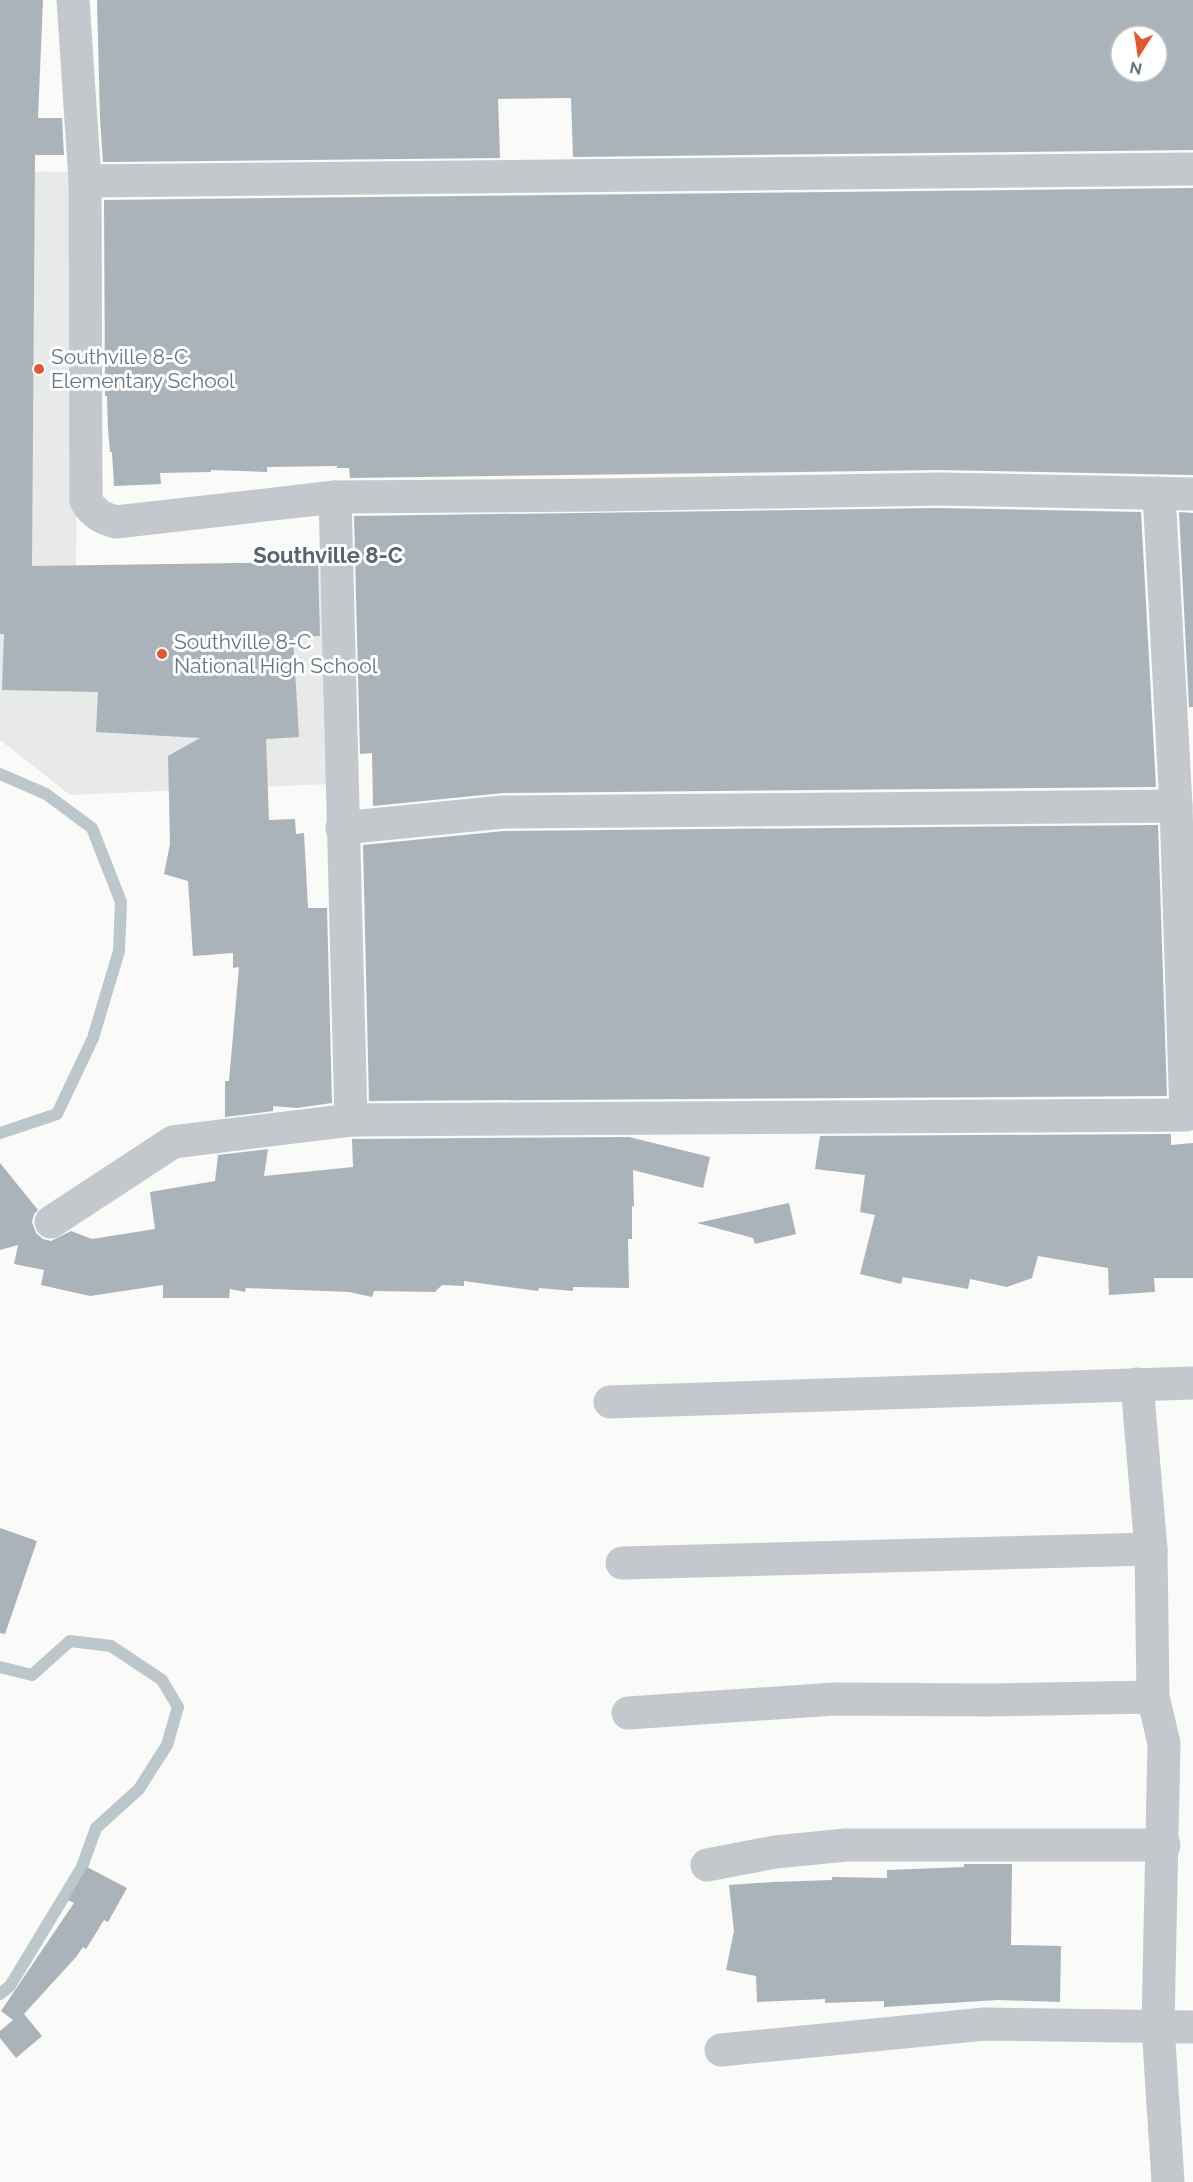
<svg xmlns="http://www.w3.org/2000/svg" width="1193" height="2182" viewBox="0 0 1193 2182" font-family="Raleway,sans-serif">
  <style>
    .built { fill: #e8e9e9 }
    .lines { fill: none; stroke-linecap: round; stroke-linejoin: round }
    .stream { stroke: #bbc7cb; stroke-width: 12 }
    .building { fill: #aab3b9; fill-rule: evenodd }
    .minor { stroke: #c3c8cc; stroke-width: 33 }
    .poi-dot { fill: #e4572e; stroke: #fff; stroke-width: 2 }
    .labels { text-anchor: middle; stroke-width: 6; stroke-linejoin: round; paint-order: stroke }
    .poi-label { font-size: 21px; fill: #657683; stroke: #fff; text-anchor: start }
    .neighbourhood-label { font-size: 22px; font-weight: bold; fill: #57646e; stroke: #fff }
  </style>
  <rect width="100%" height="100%" fill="#fafaf8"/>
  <!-- built -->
  <polygon class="built" points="0,171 81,172 76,567 320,563 329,784 70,795 0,740"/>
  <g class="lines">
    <!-- stream -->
    <g class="stream">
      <polyline points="0,774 46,794 92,828 121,902 119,951 93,1038 57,1114 0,1133"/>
      <polyline points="0,1667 32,1675 70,1641 111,1646 162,1680 178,1707 167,1745 139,1789 96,1828 82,1867 10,1986 0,1994"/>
    </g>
  </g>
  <!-- building -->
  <g class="building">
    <polygon points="0,0 43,0 38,118 62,118 64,155 35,155 32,566 318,562 320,636 293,637 299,737 266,739 269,820 295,819 296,834 304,833 308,908 327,908 332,1103 297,1108 273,1106 273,1111 225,1117 225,1081 229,1081 239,967 233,968 233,953 193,956 188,881 164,874 170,844 168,756 200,738 96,732 98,692 2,690 4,634 0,634"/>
    <path d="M 97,0 L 1193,0 L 1193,150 L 573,157 L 571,98 L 498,99 L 500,158 L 103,162 L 100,118 ZM 1121,36 L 1157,36 L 1157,72 L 1121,72 Z"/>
    <polygon points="1193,188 1193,475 939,470 350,478 349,468 337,468 337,466 267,467 267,472 211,470 211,472 160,473 161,484 114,486 112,452 110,452 108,429 107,396 105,396 104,200"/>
    <polygon points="939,508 1141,512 1156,787 503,793 373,806 372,753 360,754 354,516"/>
    <polygon points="1179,512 1193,513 1193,707 1189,707"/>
    <polygon points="1158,825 1167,1096 369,1101 363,845 504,831"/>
    <polygon points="1171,1134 1171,1145 1193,1143 1193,1278 1154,1278 1155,1292 1109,1295 1108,1268 1038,1256 1032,1278 1007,1287 970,1279 968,1289 903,1277 901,1284 860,1274 875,1215 860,1212 865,1175 815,1169 820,1136"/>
    <polygon points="629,1137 710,1157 703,1188 633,1170 634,1207 632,1206 632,1239 628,1239 629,1288 573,1287 573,1291 539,1288 538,1291 464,1281 464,1286 442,1285 435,1292 374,1291 372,1297 349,1292 246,1288 245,1292 230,1289 229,1298 163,1298 163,1285 90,1296 41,1285 44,1270 14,1264 18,1245 0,1250 0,1163 38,1210 34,1214 32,1222 36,1233 43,1239 51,1241 71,1231 92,1239 155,1229 150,1192 215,1181 218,1155 268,1149 264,1176 353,1167 352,1139"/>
    <polygon points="789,1203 796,1234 755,1244 753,1238 697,1223"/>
    <polygon points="0,1528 37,1541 5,1634 0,1633"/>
    <polygon points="964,1864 1012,1864 1011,1945 1061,1946 1060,2002 998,2000 884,2007 884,2001 825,2003 825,1999 757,2002 756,1976 726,1970 734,1931 729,1885 773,1882 832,1880 832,1877 887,1878 887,1870 964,1867"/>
    <polygon points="87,1867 127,1888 108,1922 104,1920 86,1949 83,1947 76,1957 24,2014 42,2036 16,2058 0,2038 0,2031 13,2020 1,2011 74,1903 68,1900"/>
  </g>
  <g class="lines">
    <!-- minor -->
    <g class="minor">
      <path d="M 73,0 L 85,181 L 86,501 C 94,514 102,518 116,522 L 335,497 L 600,495 L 939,489 L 1193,494"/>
      <polyline points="85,181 1193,169"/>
      <polyline points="1159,493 1176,806"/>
      <polyline points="335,497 351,1120"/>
      <polyline points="51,1222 173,1142 351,1120 1186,1115 1176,806 503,812 342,828"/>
      <polyline points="1137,1384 1151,1549 1153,1697 1164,1743 1158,2026 1168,2182"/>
      <polyline points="610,1402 1193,1383"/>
      <polyline points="622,1563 1151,1549"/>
      <polyline points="628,1713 835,1699 988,1700 1153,1697"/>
      <polyline points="707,1865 775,1852 846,1845 1164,1845"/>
      <polyline points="721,2050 985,2024 1193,2027"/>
    </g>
  </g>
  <!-- markers -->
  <g class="poi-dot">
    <circle cx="39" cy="369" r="6"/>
    <circle cx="162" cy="654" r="6"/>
  </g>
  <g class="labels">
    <!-- poi labels -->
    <g class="poi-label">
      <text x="51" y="364">Southville 8-C<tspan x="51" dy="24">Elementary School</tspan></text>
      <text x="174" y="649">Southville 8-C<tspan x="174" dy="24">National High School</tspan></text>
    </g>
    <!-- neighbourhood labels -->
    <g class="neighbourhood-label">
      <text x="328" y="563">Southville 8-C</text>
    </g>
  </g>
  <!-- north arrow -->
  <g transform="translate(1139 54) rotate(192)"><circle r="28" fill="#ffffff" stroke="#c1c8cd" stroke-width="1.5"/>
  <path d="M0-4.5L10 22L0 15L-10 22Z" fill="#e4572e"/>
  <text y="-9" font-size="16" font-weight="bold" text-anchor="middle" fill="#657683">N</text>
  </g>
</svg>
